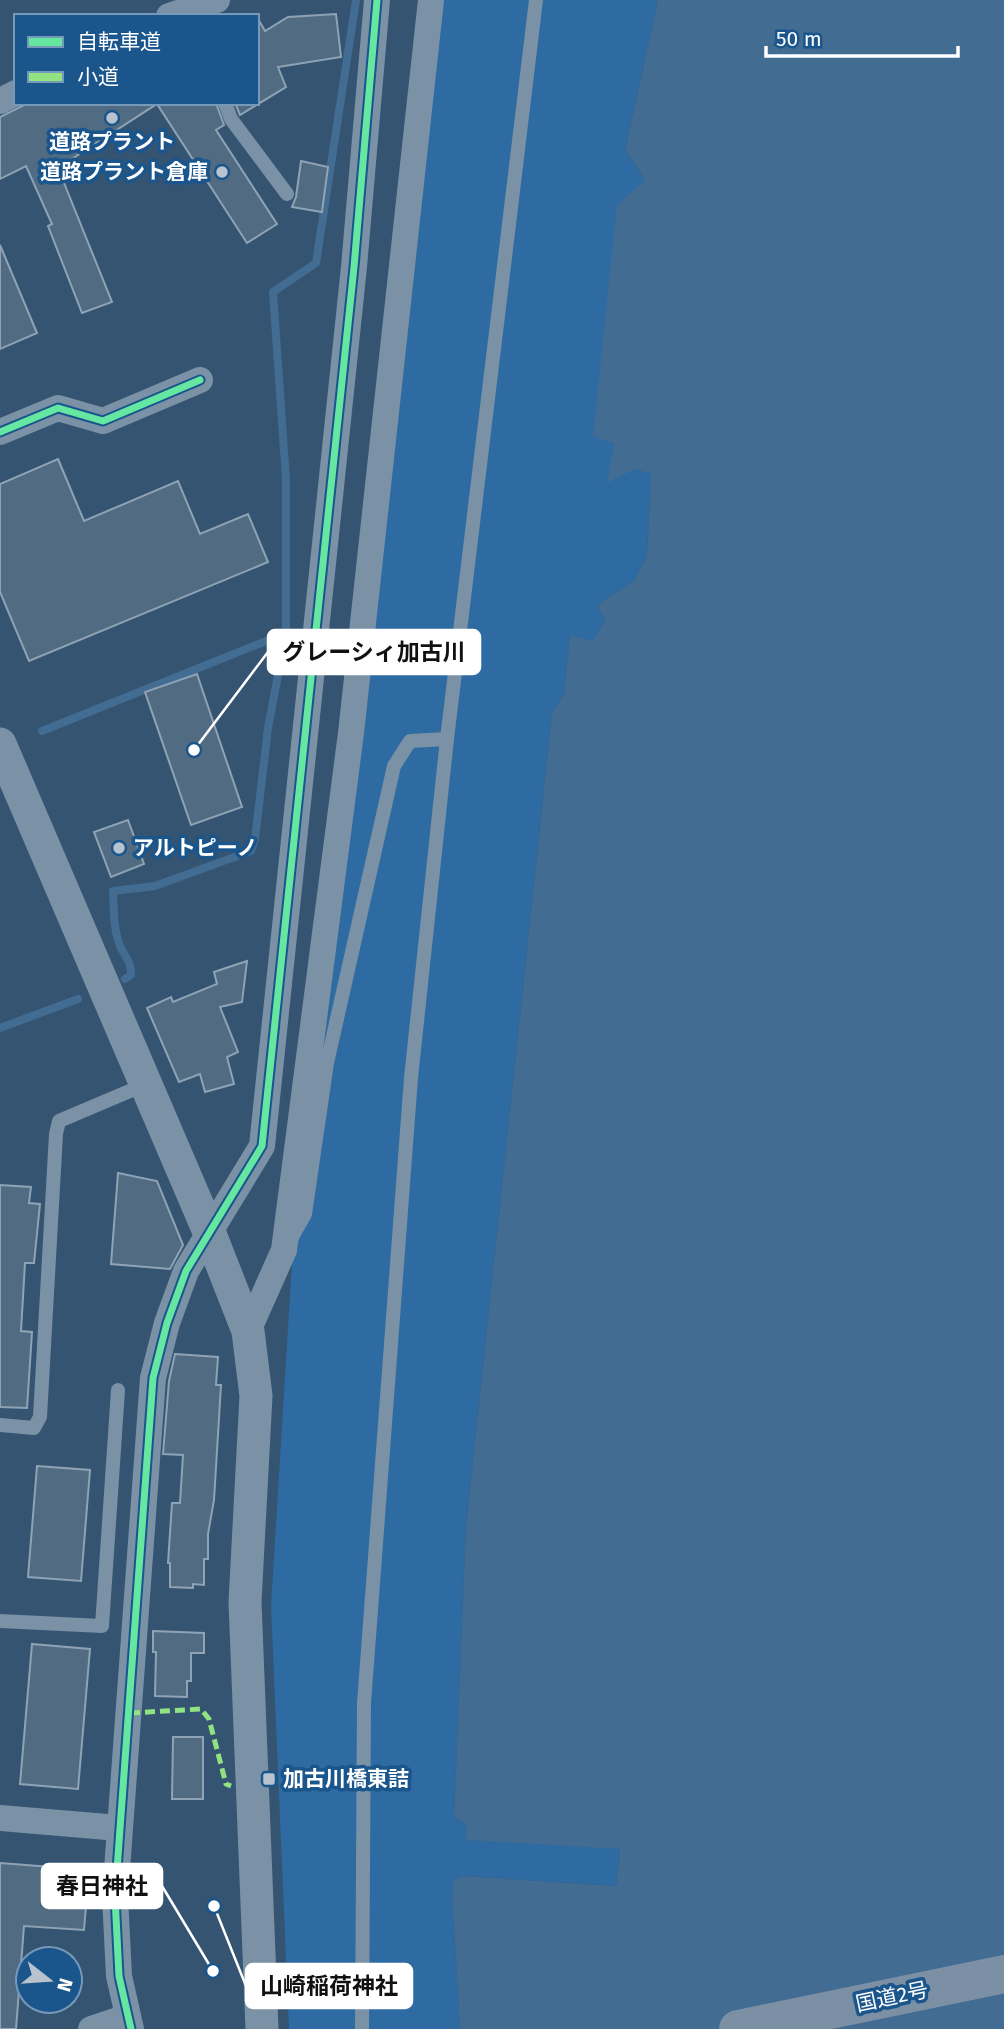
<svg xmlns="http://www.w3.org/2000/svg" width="1004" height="2029" viewBox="0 0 1004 2029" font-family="'Fira Sans','Noto Sans JP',sans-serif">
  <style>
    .green { fill: #2d6ba2 }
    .water { fill: #436c93 }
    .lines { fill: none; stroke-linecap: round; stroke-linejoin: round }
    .stream { stroke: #436c93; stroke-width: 8 }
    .building { fill: #506b82; stroke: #8fa3b5; stroke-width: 2 }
    .service { stroke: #7b91a6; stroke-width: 14 }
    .minor { stroke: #7b91a6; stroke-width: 26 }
    .tertiary { stroke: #7b91a6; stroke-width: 33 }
    .trunk { stroke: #7b90a5; stroke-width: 38 }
    .quiet { stroke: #91e382; stroke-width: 5; stroke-dasharray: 10 5; stroke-linecap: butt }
    .cycleway-casing { stroke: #1a558c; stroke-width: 11 }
    .cycleway { stroke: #66e7a1; stroke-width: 7 }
    .poi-dot { fill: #b8c3ce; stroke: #1a558c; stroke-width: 2.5 }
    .labels { text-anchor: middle; stroke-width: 7; stroke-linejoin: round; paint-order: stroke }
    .poi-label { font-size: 21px; font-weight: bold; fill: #fff; stroke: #1a558c; text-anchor: start }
    .street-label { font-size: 21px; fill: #fff; stroke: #1a558c }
    .leader { fill: none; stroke: #fff; stroke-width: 2.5 }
    .callout-dot { fill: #fff; stroke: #1a558c; stroke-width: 2.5 }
    .callout { fill: #fff; stroke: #fff; stroke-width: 2.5 }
    .callout-label { font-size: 23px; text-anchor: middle; font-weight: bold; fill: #111 }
  </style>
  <rect width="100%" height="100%" fill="#345472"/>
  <!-- green -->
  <polygon class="green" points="436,0 658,0 625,150 645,180 614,444 635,469 651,474 647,555 634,581 597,605 605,619 593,642 570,635 564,694 552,713 466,1526 454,1816 466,1825 466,1840 620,1848 616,1886 464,1876 455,1880 452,1894 460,2029 289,2029 271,1606 293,1246"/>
  <!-- water -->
  <polygon class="water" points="658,0 1004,0 1004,2029 460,2029 452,1894 454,1880 464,1876 616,1886 620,1849 466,1840 466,1825 454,1816 466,1526 552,713 564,694 570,635 593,641 605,619 597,605 634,581 647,555 651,474 635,469 607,483 614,444 593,436 617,205 645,180 625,150"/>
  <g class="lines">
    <!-- stream -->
    <g class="stream">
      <polyline points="42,731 286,633 286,479 273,292 316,263 356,0"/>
      <path d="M 125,979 L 131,975 C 132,962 123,955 119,943 C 113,926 114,909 113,891 L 155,886 L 251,851 L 255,839 L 268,728 L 286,633"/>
      <polyline points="0,1028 78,999"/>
    </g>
  </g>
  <!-- building -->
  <g class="building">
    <polygon points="336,14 341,57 278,67 286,87 240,115 235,103 257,103 257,17 265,31 288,17"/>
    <polygon points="28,103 216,103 224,125 216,130 277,224 247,243 157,104 58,168 112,302 82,313 48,226 52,224 26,166 0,179 0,117"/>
    <polygon points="301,161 328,167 322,212 292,207 296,197"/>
    <polygon points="0,245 37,333 0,349"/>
    <polygon points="58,459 84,521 178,481 200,534 248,514 268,562 29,661 0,592 0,484"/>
    <polygon points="197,674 242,807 191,825 145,692"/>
    <polygon points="128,820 144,864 111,877 94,832"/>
    <polygon points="247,961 242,1002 220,1007 238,1052 227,1057 234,1084 205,1092 200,1074 179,1082 147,1008 171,997 173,1002 217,984 214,972"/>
    <polygon points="118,1173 157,1181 183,1245 170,1269 111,1264"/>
    <polygon points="0,1185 31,1187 29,1203 40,1204 34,1263 25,1263 21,1331 32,1332 27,1408 0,1407"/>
    <polygon points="175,1354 218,1357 216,1385 221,1385 214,1500 208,1534 208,1559 204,1559 204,1585 193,1584 193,1588 170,1587 170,1563 168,1563 172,1503 180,1503 183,1455 163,1454 169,1381"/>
    <polygon points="37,1466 90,1470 81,1581 28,1577"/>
    <polygon points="153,1631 204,1633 204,1653 191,1653 191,1681 187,1681 187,1697 155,1696 156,1652 153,1652"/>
    <polygon points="32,1644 90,1649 78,1789 20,1784"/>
    <polygon points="173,1737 203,1737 203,1799 172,1799"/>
    <polygon points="0,1863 89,1870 84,1930 24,1926 16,2029 0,2029"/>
  </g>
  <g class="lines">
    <!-- service -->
    <g class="service">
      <polyline points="225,103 231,119 287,194"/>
      <polyline points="292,1237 305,1214 327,1063 394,766 410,741 447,739"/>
      <polyline points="0,1425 34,1428 40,1417 56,1134 59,1121 144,1085"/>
      <polyline points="0,1621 102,1626 118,1390"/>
      <polyline points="362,2029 364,1703 411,1078 447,739 536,0"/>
    </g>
    <!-- minor -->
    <g class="minor">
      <polyline points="169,16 217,0"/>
      <polyline points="0,101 16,93"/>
      <polyline points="0,432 58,408 103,421 200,380"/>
      <polyline points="248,1331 284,1250 351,733 431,0"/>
      <polyline points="0,1818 119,1828"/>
      <polyline points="91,2029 127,2017"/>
      <polyline points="131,2029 119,1976 115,1897 153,1378 167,1323 186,1271 262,1146 354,267 377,0"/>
    </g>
    <!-- tertiary -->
    <polyline class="tertiary" points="0,744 210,1234 248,1331 256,1396 245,1602 262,2029"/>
    <!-- trunk -->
    <polyline class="trunk" points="738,2029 1004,1974"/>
    <!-- quiet -->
    <polyline class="quiet" points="130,1713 201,1709 209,1719 226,1784 231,1786"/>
    <!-- cycleway casing -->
    <g class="cycleway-casing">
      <g id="cycleway">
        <polyline points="0,432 58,408 103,421 200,380"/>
        <polyline points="131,2029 119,1976 115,1897 153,1378 167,1323 186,1271 262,1146 354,267 377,0"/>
      </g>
    </g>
    <!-- cycleway -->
    <use href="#cycleway" class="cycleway"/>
  </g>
  <!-- markers -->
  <g class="poi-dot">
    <circle cx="112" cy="118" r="7"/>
    <circle cx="222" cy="172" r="7"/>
    <circle cx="119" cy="848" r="7"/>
    <rect x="262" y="1772" width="14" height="14" rx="3.5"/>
  </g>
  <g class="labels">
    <!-- poi labels -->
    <g class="poi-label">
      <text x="112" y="149" text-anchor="middle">道路プラント</text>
      <text x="208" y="179" text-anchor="end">道路プラント倉庫</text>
      <text x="133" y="855">アルトピーノ</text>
      <text x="283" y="1786">加古川橋東詰</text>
    </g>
    <!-- street labels -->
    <g class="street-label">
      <text transform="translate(892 1997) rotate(-12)" y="7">国道2号</text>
    </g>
  </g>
  <!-- callouts -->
  <path class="leader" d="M194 750L268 652M213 1971L162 1886M214 1906L246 1986"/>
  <g class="callout-dot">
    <circle cx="194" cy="750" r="7"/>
    <circle cx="213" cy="1971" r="7"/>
    <circle cx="214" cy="1906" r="7"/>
  </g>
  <g class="callout">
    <rect x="268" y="630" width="212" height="44" rx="7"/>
    <rect x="42" y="1864" width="120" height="44" rx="7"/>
    <rect x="246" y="1964" width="166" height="44" rx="7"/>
  </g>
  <g class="callout-label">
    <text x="374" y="660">グレーシィ加古川</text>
    <text x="102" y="1894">春日神社</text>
    <text x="329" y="1994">山崎稲荷神社</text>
  </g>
  <!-- legend -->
  <rect x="14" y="14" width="245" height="91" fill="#1a558c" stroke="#7699ba" stroke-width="2"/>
  <rect x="28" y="37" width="35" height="10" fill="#66e7a1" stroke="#7699ba" stroke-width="2"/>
  <text x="77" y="49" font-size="21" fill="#ffffff">自転車道</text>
  <rect x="28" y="72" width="35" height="10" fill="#91e382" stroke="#7699ba" stroke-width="2"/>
  <text x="77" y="84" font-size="21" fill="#ffffff">小道</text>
  <!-- north arrow -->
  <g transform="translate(49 1980) rotate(107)"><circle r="33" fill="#1a558c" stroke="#7699ba" stroke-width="2"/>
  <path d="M0-5L12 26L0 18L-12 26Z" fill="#b8c3ce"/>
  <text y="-10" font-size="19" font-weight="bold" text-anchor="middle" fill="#ffffff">N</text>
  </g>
  <!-- scale -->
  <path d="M766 46v10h192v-10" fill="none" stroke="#ffffff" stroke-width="3.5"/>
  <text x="776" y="46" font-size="21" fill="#ffffff" stroke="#1a558c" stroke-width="5" paint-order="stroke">50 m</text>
</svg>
